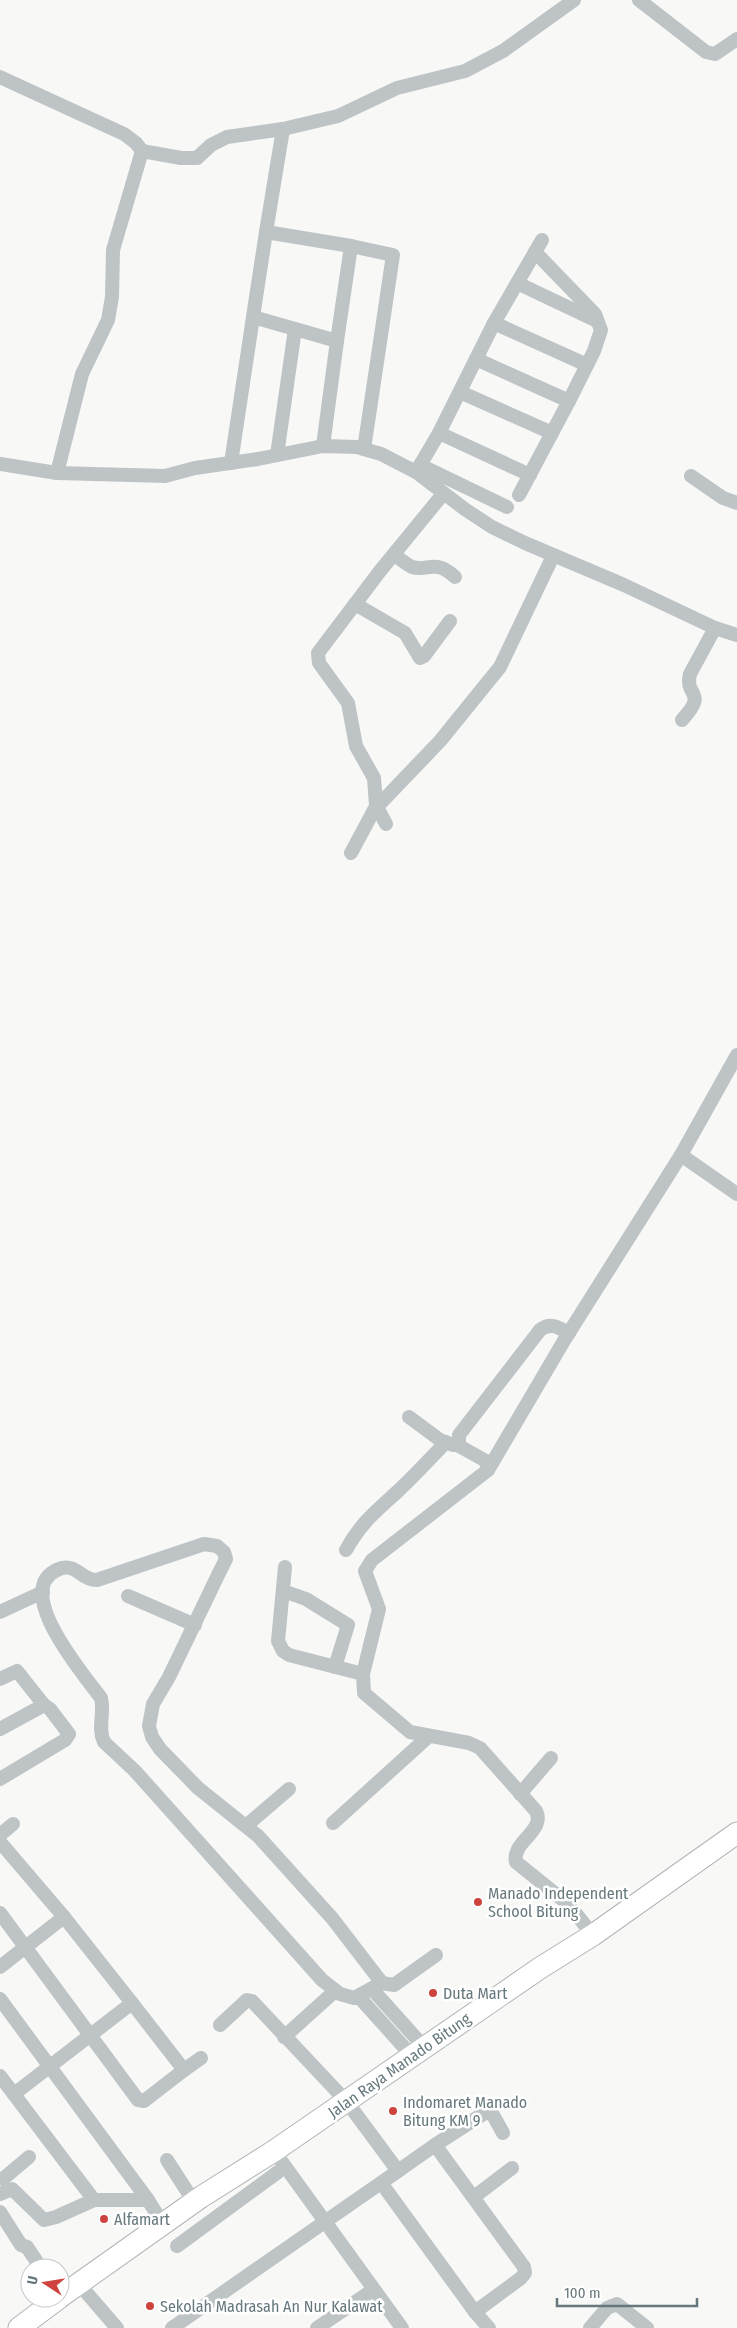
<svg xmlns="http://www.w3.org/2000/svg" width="737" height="2328" viewBox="0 0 737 2328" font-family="'Fira Sans Condensed',sans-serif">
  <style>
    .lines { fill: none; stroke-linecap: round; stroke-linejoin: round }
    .highway-casing { stroke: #b0b5b7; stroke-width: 23 }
    .minor { stroke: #bec3c5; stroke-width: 14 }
    .highway { stroke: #fff; stroke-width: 21 }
    .poi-dot { fill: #cf433e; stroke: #fff; stroke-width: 2 }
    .labels { text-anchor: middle; stroke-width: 5; stroke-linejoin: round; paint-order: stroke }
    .poi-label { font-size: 16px; fill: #66787d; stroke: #fff; text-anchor: start }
    .street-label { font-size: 16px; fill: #66787d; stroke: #fff }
  </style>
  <rect width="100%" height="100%" fill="#f8f8f6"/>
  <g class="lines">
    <!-- highway casing -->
    <g class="highway-casing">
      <g id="highway">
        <polyline points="60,2297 201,2197 274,2151 540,1968 593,1935 737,1833"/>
        <polyline points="19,2328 59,2298"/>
      </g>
    </g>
    <!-- minor -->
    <g class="minor">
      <polyline points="639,0 706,52 715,54 737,39"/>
      <polyline points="0,77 124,134 136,143 142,151"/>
      <polyline points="266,232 283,129"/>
      <polyline points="351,246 393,255 364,449"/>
      <polyline points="517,283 597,321"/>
      <polyline points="253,317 266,232 351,246 337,341"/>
      <polyline points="494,323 587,365"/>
      <polyline points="476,359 569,401"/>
      <polyline points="460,392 552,433"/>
      <polyline points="439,433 530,475"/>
      <polyline points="277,455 295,329"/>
      <polyline points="231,463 253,317 337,341 323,446"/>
      <polyline points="0,464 57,473 165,476 195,468 258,459 323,446 357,447 381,454 416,472 466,510 492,527 525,543 624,585 715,628 737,635"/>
      <polyline points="420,465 507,507"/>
      <polyline points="416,472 439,433 494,323 542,240"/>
      <polyline points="57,473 82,374 108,320 112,297 113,250 142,151 181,158 197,158 211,145 227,137 283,129 338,116 397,88 465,71 503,51 574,0"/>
      <polyline points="691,476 723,498 737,503"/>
      <polyline points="519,495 569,401 594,351 601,330 595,314 535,252"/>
      <path d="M 395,555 C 400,559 406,564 412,567 C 428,572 435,558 455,577"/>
      <polyline points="355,604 405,633 420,658 424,656 450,621"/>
      <path d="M 682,720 C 709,690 684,698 690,674 L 715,628"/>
      <polyline points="386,824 376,805 374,778 356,746 348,703 319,663 318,653 380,571 443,494"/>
      <polyline points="351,853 374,810 440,741 500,667 553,556"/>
      <polyline points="681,1155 737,1055"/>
      <polyline points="409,1417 440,1440 453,1445"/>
      <path d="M 488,1470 L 486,1461 L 459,1446 L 459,1435 L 540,1330 C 550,1322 558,1327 569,1333"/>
      <path d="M 346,1550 C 360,1524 375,1512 397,1492 C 414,1476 430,1459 446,1442"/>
      <polyline points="285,1567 278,1641 283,1651 289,1655 363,1674"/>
      <polyline points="283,1591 306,1599 348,1625 335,1667"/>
      <polyline points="128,1596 195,1625"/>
      <polyline points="0,1612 43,1592"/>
      <polyline points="0,1679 17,1671 44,1705"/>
      <polyline points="0,1729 44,1705 50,1709 69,1734 65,1740 0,1779"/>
      <polyline points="520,1794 551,1758"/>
      <polyline points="333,1823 429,1736"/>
      <polyline points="247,1825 289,1789"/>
      <polyline points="0,1835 13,1824"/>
      <polyline points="0,1842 64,1917 132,2003 14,2094"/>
      <polyline points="0,1913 138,2100 144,2101 184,2070"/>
      <path d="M 593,1935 L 568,1904 L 516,1862 C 511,1842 546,1831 536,1811 L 480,1748 L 469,1743 L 410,1732 L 364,1693 L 363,1674 L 379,1609 L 365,1571 L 372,1560 L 488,1470 L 565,1339 L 681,1155 L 737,1194"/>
      <polyline points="0,1967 64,1917"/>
      <path d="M 382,1983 L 354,1998 L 340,1994 L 322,1980 L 135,1771 L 104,1742 C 97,1727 105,1713 101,1698 C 85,1676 6,1585 62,1568 C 76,1564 83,1581 97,1580 L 204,1544 L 217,1546 L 224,1552 L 226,1559 L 219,1573 L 169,1677 L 153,1704 L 149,1726 L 152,1737 L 160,1749 L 198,1788 L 258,1836 L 332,1918 L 382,1983 L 394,1985 L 436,1955"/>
      <polyline points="372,1989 424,2047"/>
      <polyline points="359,1997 412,2056"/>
      <polyline points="0,1999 148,2200 163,2224"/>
      <polyline points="132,2003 184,2070 201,2058"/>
      <polyline points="284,2037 335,1991"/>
      <polyline points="0,2076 94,2200"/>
      <polyline points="435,2145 486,2112 493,2115 503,2133"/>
      <polyline points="274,2151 402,2328"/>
      <polyline points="167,2160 194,2202"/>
      <polyline points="398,2171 435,2145 524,2267 525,2273 521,2278 475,2312"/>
      <polyline points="3,2179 29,2157"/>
      <polyline points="382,2184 475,2312 489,2328"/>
      <polyline points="0,2194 12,2189 44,2220 56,2217 94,2200 148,2200"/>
      <polyline points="474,2197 512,2168"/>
      <polyline points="0,2212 21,2245 27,2247 41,2268"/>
      <polyline points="177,2246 278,2172"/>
      <polyline points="79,2284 117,2328"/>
      <polyline points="172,2328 398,2171 347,2102 252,2001 247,2000 220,2025"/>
      <polyline points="317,2328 373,2290"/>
      <polyline points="590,2328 607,2308 617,2304 647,2328"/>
    </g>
    <!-- highway -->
    <use href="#highway" class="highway"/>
  </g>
  <!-- markers -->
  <g class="poi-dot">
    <circle cx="478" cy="1902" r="5"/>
    <circle cx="433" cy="1993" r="5"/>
    <circle cx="393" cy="2111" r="5"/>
    <circle cx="104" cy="2219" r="5"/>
    <circle cx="150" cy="2306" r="5"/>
  </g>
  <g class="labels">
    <!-- poi labels -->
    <g class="poi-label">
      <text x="488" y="1899">Manado Independent<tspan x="488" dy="18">School Bitung</tspan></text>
      <text x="443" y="1999">Duta Mart</text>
      <text x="403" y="2108">Indomaret Manado<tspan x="403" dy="18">Bitung KM 9</tspan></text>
      <text x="114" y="2225">Alfamart</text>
      <text x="160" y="2312">Sekolah Madrasah An Nur Kalawat</text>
    </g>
    <!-- street labels -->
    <g class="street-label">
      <text transform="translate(399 2065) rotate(-35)" y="6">Jalan Raya Manado Bitung</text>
    </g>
  </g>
  <!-- north arrow -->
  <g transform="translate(45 2283) rotate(282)"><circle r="24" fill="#ffffff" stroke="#c2c9cb"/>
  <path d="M0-4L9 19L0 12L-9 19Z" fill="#cf433e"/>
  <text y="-8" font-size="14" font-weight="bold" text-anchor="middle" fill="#66787d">U</text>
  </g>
  <!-- scale -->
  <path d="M557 2298v8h140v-8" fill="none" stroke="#66787d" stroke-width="2.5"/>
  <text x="564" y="2298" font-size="15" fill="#66787d" stroke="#ffffff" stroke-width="4" paint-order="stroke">100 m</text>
</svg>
